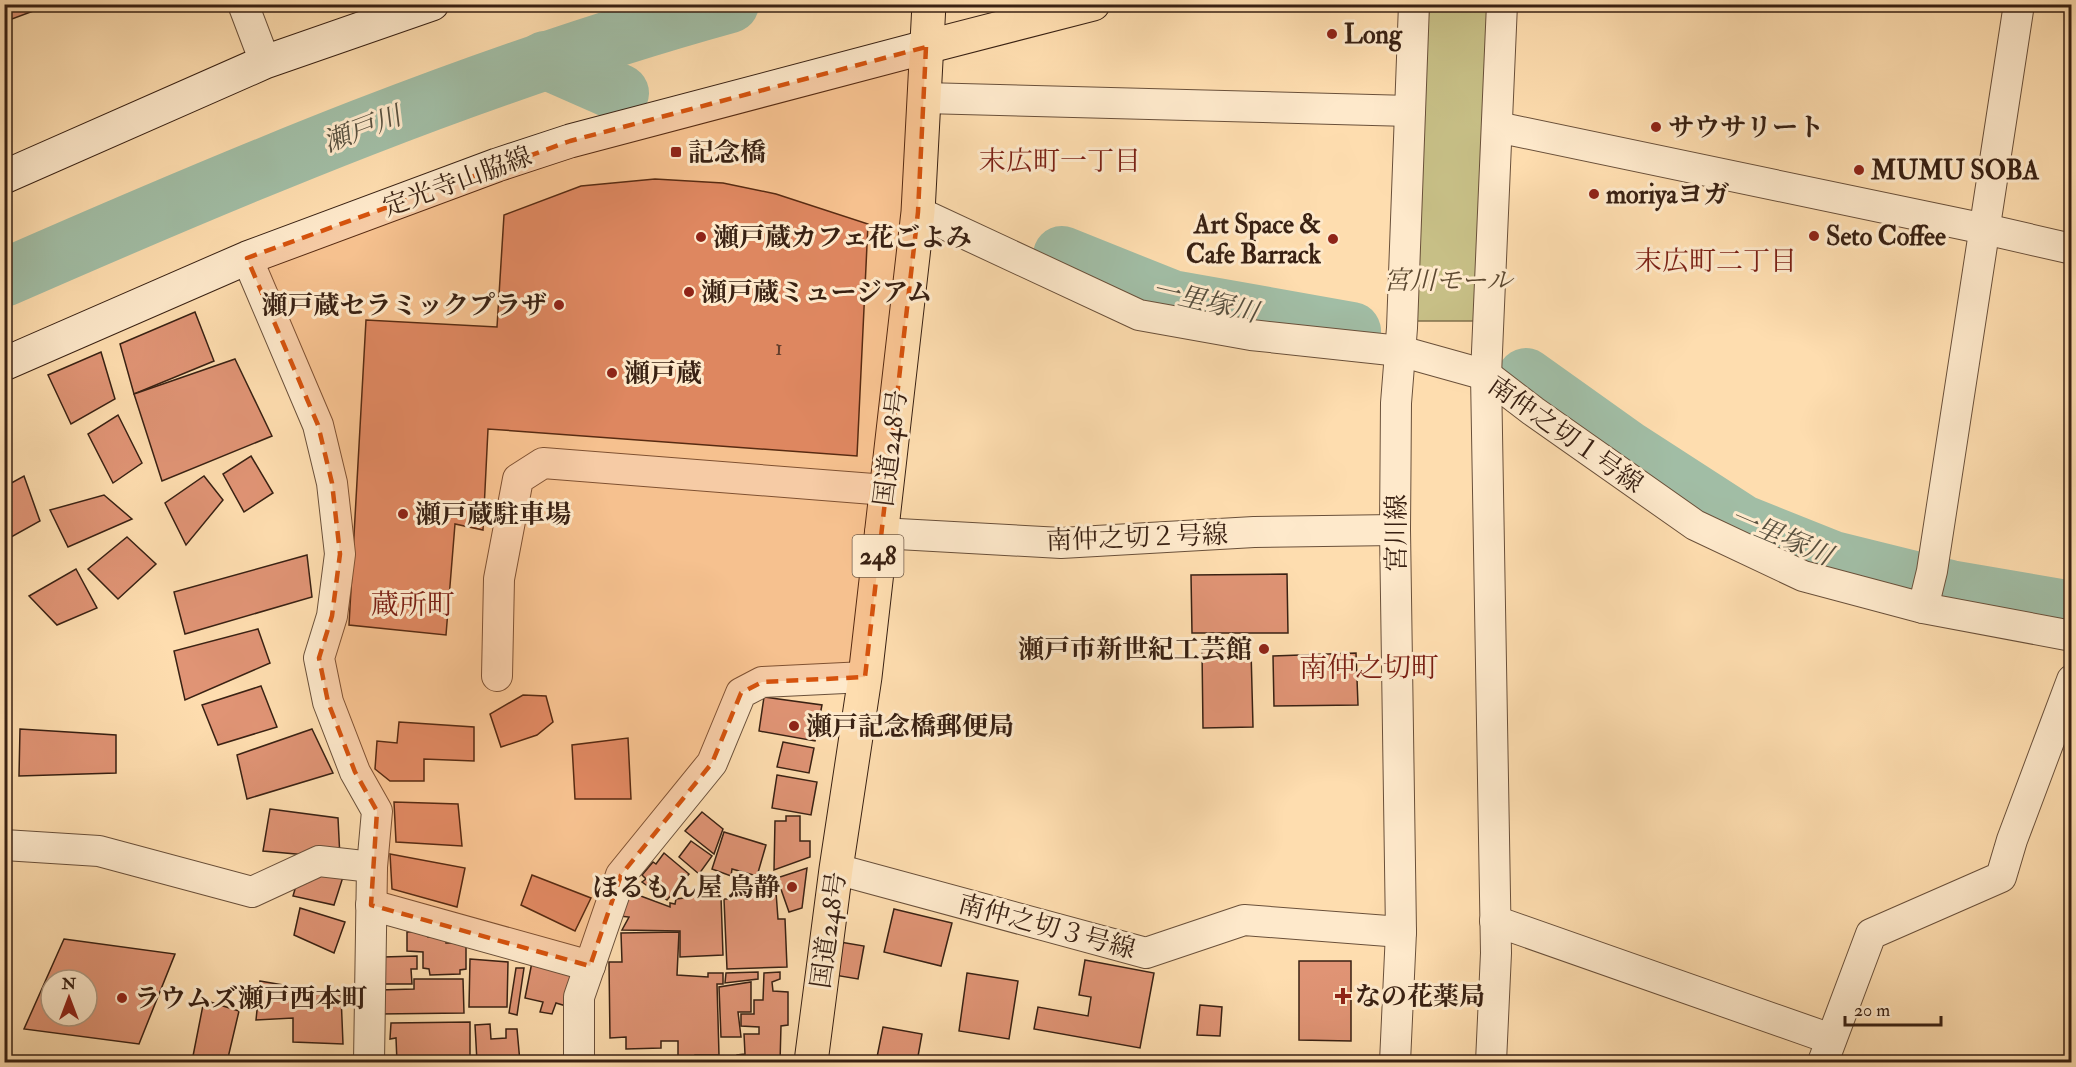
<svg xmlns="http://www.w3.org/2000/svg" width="2076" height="1067" viewBox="0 0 2076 1067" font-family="'IM FELL Double Pica','Noto Serif JP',serif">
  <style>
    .green { fill: #c7bf86; stroke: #80704c; stroke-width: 1.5 }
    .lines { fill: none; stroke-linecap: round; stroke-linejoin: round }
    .river { stroke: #a1bda5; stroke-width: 58 }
    .building { fill: #e09475; stroke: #392113; stroke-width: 1.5; fill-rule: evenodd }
    .street-casing { stroke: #6a503a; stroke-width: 32 }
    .secondary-casing { stroke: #392113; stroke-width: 35 }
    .highway-casing { stroke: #392113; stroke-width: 35 }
    .street { stroke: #fee9cb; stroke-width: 30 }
    .secondary { stroke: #fee9cb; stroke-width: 33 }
    .highway { stroke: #feddaf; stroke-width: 33 }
    .marked { fill: #d6530d; fill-opacity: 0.2; stroke: #d6530d; stroke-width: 4.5; stroke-dasharray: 12 8; stroke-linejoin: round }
    .poi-dot { fill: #8f2418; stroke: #fee9cb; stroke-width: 2 }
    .labels { text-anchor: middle; stroke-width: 6; stroke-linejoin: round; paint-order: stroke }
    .number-label { font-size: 22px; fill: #633e2c }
    .shield { fill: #fee9cb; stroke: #745d4a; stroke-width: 1.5 }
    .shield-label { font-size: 24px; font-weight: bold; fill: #392113 }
    .poi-label { font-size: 26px; font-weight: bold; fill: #392113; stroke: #fee9cb; text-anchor: start }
    .street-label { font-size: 26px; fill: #392113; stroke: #fee9cb }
    .park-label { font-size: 26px; font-style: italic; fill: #5c4830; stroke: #fee9cb }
    .water-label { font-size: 27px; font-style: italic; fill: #58503f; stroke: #fee9cb }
    .neighbourhood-label { font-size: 27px; fill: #7a1f14; stroke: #fee9cb }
    .quarter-label { font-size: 28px; fill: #7a1f14; stroke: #fee9cb }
  </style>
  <rect width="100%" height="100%" fill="#feddaf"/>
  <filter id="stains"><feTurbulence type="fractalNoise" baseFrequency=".00333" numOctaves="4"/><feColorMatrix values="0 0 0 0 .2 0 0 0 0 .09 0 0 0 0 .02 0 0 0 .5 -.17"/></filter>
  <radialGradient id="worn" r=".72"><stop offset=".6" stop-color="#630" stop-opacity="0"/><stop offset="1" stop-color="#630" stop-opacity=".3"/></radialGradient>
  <!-- green -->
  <polygon class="green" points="1429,5 1499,5 1482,321 1410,321"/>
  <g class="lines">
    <!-- river -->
    <g class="river">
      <polyline points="545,60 620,93"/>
      <polyline points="1062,255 1172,299 1352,331"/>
      <path d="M 4,278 C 241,174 480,73 730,4"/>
      <polyline points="1526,377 1627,449 1743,524 1833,560 1950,589 2072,610"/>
    </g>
  </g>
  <!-- building -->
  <g class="building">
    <polygon points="4,4 52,4 4,22"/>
    <polygon points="655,179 723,183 776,194 868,224 857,456 488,429 483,530 455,524 446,635 349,625 366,320 497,327 504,215 581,186"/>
    <polygon points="195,312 214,361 134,394 120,344"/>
    <polygon points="101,352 115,399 71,424 48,375"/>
    <polygon points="235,359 272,436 162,481 134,394"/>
    <polygon points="118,415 142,463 113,483 88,434"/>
    <polygon points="251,456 273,493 244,512 223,474"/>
    <polygon points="24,476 40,521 4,541 4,487"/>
    <polygon points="204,476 223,500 186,545 165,503"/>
    <polygon points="104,495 132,519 68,547 50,510"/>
    <polygon points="127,537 156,564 118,599 88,569"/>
    <polygon points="307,555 312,597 185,634 174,592"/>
    <polygon points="76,569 97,608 57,625 29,596"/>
    <polygon points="1287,574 1288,633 1192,633 1191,575"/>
    <polygon points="258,629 270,663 185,700 174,651"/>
    <polygon points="1251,650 1253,727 1203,728 1202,651"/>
    <polygon points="1356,653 1358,705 1274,706 1273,656"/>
    <polygon points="261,686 277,727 218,745 202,705"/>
    <polygon points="523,695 546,696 553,722 537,735 501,747 490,714"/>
    <polygon points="764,697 822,705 815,741 759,731"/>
    <polygon points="399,722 474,727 474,761 424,759 424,781 390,781 375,769 377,741 397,743"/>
    <polygon points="20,729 116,735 116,773 19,776"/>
    <polygon points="312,729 333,773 247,799 237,755"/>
    <polygon points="628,738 631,799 575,799 572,745"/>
    <polygon points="783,742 814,748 809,773 777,767"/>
    <polygon points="777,775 817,782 811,815 772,808"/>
    <polygon points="394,802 458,804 462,846 396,842"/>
    <polygon points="270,809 338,818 340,858 263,851"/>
    <polygon points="702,812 723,829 714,854 685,831"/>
    <polygon points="786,816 800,816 800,841 810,841 810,857 774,870 775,821 786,821"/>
    <polygon points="724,832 766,845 757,876 732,869 731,876 712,869"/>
    <polygon points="691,841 712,856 699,874 679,857"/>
    <polygon points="664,853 689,874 667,900 642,882 646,879 642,875 653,862 656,864"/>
    <polygon points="390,854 465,868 457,907 392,889"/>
    <polygon points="807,868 802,908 789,912 777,878"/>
    <polygon points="300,872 343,877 334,905 293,896"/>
    <polygon points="532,875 591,898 575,931 521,905"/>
    <polygon points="630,892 670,907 670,903 675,904 676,899 684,898 684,894 696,894 696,898 721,897 723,955 680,957 680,931 622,930 629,917 620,916"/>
    <polygon points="776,892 778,919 785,919 787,967 727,969 724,899 731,899 731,894"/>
    <polygon points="300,908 345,922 334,953 294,935"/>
    <polygon points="894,909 952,923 941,966 884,952"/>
    <polygon points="428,931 428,937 446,937 446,943 466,943 466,969 460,970 460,974 430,975 429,969 423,968 423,952 407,951 407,932"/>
    <polygon points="679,932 677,975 708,977 708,973 723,973 723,984 717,984 719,1055 695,1055 695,1060 678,1060 678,1041 661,1041 661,1048 626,1049 626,1037 610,1038 609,962 622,962 621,933"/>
    <path d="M 64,939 L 175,954 L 139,1044 L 24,1029 ZM 51,980 L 87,980 L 87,1016 L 51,1016 Z"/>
    <polygon points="840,942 864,946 858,979 834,975"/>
    <polygon points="417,956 417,969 411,969 412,984 382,984 383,957"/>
    <polygon points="470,959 508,962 507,1007 469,1007"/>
    <polygon points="1085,960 1154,973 1140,1048 1034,1029 1038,1007 1088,1016 1091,997 1079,995"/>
    <polygon points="1299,961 1351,961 1351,1041 1299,1040"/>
    <polygon points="532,962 574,971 566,1006 556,1003 552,1014 540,1012 543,1002 525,998"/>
    <polygon points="516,968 524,968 517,1015 509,1013"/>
    <polygon points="758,972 758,979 725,983 726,973"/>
    <polygon points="780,972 780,979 772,982 773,991 788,992 788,1025 781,1026 780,1062 737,1062 737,1055 745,1054 744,1034 759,1034 759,1027 741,1026 741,1014 754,1014 754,1000 763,1000 764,973"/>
    <polygon points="967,973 1018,981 1009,1039 959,1031"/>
    <polygon points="414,979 463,979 464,1013 379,1014 379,990 414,989"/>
    <polygon points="260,981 341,995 343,1044 293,1042 293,1018 256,1020"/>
    <polygon points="751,982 751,1012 738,1012 741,1037 721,1037 719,987"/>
    <polygon points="204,1000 239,1011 227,1062 218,1062 193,1056"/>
    <polygon points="1200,1005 1222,1007 1220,1036 1197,1035"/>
    <polygon points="470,1022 470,1062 397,1062 396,1038 390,1039 391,1023"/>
    <polygon points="490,1024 491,1039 506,1038 506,1029 517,1029 520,1062 477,1062 475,1025"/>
    <polygon points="883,1027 922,1034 917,1062 876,1062"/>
    <polygon points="123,1056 153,1062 122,1062"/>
    <polygon points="282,1056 350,1061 282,1062"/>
  </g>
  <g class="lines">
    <!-- street casing -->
    <g class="street-casing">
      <g id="street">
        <polyline points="243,4 265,62"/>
        <polyline points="924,98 1410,111"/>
        <polyline points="1497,127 1985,229 2072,249"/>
        <polyline points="918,212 1139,315 1251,335 1400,351 1486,375 1533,411 1695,525 1803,576 1923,608 2072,636"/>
        <polyline points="247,258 318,425 332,483 340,554 332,616 319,658 328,702 355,772 377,811 372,867 369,1062"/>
        <polyline points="880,533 1061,543 1254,532 1395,530"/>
        <polyline points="1923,608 1932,571 2019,4"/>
        <polyline points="497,676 499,579 518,479 543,463 886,490"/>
        <polyline points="4,845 99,851 252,892 319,861 372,867"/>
        <polyline points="836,869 1146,953 1244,920 1401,932"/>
        <polyline points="371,905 590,966"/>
        <polyline points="1495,921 1831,1039"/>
        <polyline points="579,1062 579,997 621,875 712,763 741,693 762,682 865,677"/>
        <polyline points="1395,1062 1401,932 1395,530 1396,403 1402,328 1414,4"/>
        <polyline points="1491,1062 1496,953 1486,375 1502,4"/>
        <polyline points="1823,1062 1871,934 2001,877 2012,840 2072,680"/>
      </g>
    </g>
    <!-- secondary casing -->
    <g class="secondary-casing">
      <g id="secondary">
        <polyline points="4,177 265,62 432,4"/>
        <polyline points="4,364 247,258 497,165 570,141 926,47"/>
      </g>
    </g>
    <!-- highway casing -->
    <g class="highway-casing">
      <g id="highway">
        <polyline points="926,47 1093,4"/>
        <polyline points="811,1062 836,869 865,677 918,212 929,4"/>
      </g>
    </g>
    <!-- street -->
    <use href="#street" class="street"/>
    <!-- secondary -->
    <use href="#secondary" class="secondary"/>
    <!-- highway -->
    <use href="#highway" class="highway"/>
  </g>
  <!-- marked area -->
  <path class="marked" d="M 926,47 L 918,212 L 865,677 L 762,682 L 741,693 L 712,763 L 621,875 L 590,966 L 371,905 L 377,811 L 355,772 L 328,702 L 319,658 L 332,616 L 340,554 L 332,483 L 318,425 L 247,258 L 570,141 Z"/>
  <!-- markers -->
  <g class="poi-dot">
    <circle cx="1332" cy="34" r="6"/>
    <circle cx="1656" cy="127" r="6"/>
    <rect x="670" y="146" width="12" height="12" rx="3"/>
    <circle cx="1859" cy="170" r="6"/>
    <circle cx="1594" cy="194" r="6"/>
    <circle cx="1814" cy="236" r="6"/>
    <circle cx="701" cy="237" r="6"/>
    <circle cx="1333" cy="239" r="6"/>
    <circle cx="689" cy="292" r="6"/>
    <circle cx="559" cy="305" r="6"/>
    <circle cx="612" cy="373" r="6"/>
    <circle cx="403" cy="514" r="6"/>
    <circle cx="1264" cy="649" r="6"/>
    <circle cx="794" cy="726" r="6"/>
    <circle cx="792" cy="887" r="6"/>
    <path d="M1340 987h6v6h6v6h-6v6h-6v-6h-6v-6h6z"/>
    <circle cx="122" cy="998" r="6"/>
  </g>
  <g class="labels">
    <!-- number labels -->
    <g class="number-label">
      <text x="779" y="355">1</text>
    </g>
    <!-- shield labels -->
    <rect class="shield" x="852.5" y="535" width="51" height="42" rx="4.5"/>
    <g class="shield-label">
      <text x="878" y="564">248</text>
    </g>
    <!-- poi labels -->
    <g class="poi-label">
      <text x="1344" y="43">Long</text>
      <text x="1668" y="136">サウサリート</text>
      <text x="688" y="161">記念橋</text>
      <text x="1871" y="179">MUMU SOBA</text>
      <text x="1606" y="203">moriyaヨガ</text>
      <text x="1321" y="233" text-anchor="end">Art Space &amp;<tspan x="1321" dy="30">Cafe Barrack</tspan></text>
      <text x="1826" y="245">Seto Coffee</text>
      <text x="713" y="246">瀬戸蔵カフェ花ごよみ</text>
      <text x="701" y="301">瀬戸蔵ミュージアム</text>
      <text x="547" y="314" text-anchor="end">瀬戸蔵セラミックプラザ</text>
      <text x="624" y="382">瀬戸蔵</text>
      <text x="415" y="523">瀬戸蔵駐車場</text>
      <text x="1252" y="658" text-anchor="end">瀬戸市新世紀工芸館</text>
      <text x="806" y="735">瀬戸記念橋郵便局</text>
      <text x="780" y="896" text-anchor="end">ほるもん屋 鳥静</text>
      <text x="1355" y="1005">なの花薬局</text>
      <text x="134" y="1007">ラウムズ瀬戸西本町</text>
    </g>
    <!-- street labels -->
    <g class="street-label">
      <text transform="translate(457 181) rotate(-20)" y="9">定光寺山脇線</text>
      <text transform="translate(1566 434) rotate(35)" y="9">南仲之切１号線</text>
      <text transform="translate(890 448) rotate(-83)" y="9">国道248号</text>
      <text transform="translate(1396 533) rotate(-90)" y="9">宮川線</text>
      <text transform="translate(1137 537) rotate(-2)" y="9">南仲之切２号線</text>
      <text transform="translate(1047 926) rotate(15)" y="9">南仲之切３号線</text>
      <text transform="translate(828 930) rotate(-82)" y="9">国道248号</text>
    </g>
    <!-- park labels -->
    <g class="park-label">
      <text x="1448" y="289">宮川モール</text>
    </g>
    <!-- water labels -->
    <g class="water-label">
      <text transform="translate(362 129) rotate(-21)" y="9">瀬戸川</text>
      <text transform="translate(1205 301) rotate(13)" y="9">一里塚川</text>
      <text transform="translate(1781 536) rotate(23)" y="9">一里塚川</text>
    </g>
    <!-- neighbourhood labels -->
    <g class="neighbourhood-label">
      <text x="1060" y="170">末広町一丁目</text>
      <text x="1716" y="270">末広町二丁目</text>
    </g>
    <!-- quarter labels -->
    <g class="quarter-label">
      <text x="413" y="614">蔵所町</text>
      <text x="1369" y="677">南仲之切町</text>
    </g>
  </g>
  <!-- margin -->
  <rect width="2076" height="1067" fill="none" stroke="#feddaf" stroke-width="24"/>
  <rect x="6" y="6" width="2064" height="1055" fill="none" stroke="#392113" stroke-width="3"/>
  <rect x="12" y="12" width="2052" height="1043" fill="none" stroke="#392113" stroke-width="1.5"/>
  <!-- north arrow -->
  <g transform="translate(69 998)"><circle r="28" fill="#fee9cb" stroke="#af9981" stroke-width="1.5"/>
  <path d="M0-4.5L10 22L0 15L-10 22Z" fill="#8f2418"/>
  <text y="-9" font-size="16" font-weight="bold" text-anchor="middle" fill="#392113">N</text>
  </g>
  <!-- scale -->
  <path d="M1845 1016v9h96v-9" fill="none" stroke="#392113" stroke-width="3"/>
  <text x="1854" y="1016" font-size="18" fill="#392113" stroke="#fee9cb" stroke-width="4.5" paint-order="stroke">20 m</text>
  <rect width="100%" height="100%" filter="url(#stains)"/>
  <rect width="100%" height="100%" fill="url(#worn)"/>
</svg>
